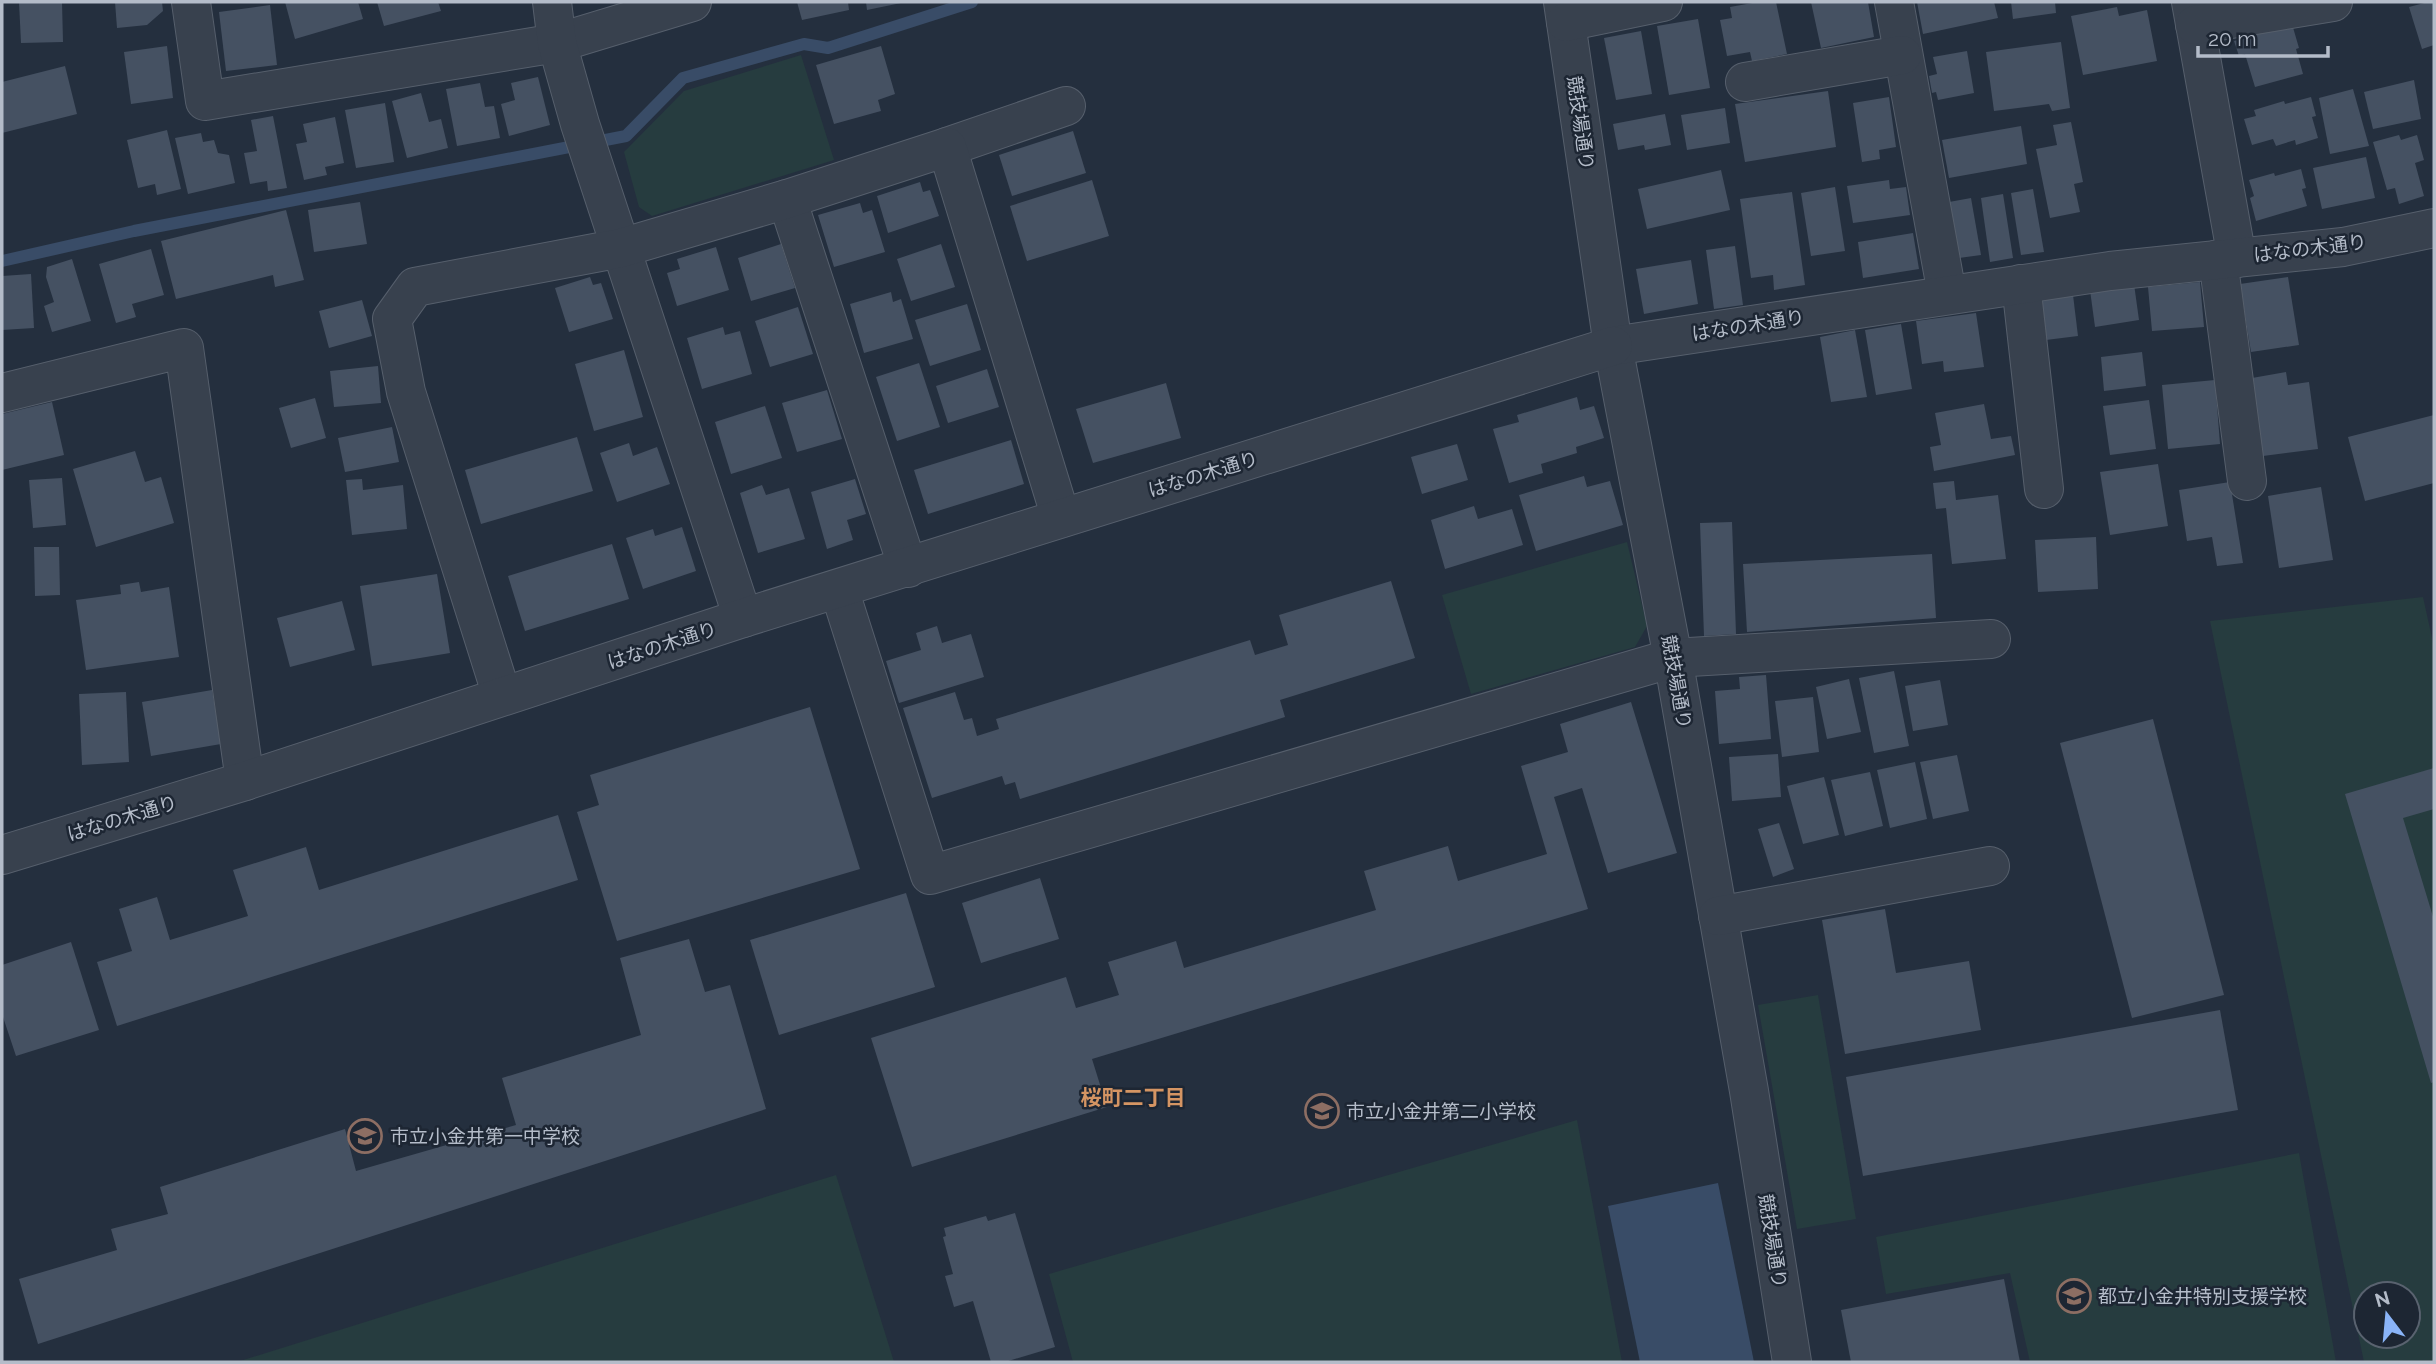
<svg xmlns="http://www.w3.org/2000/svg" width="2436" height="1364" viewBox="0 0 2436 1364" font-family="Raleway,'Noto Sans JP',sans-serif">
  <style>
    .green { fill: #263c3f; fill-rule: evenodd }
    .water { fill: #394c67 }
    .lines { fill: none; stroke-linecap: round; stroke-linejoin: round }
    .stream { stroke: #394c67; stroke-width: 12 }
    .building { fill: #455162 }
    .minor-casing { stroke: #565f6c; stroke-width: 40 }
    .tertiary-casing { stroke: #565f6c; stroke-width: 40 }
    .minor { stroke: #38414e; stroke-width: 38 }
    .tertiary { stroke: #38414e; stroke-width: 38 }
    .labels { text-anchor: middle; stroke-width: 5; stroke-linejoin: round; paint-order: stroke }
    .street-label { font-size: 19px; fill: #b4bcc9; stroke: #1d2633 }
    .poi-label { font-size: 19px; fill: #b4bcc9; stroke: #1d2633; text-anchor: start }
    .neighbourhood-label { font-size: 21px; font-weight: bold; fill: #d59563; stroke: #1d2633 }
  </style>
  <rect width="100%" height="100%" fill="#242f3e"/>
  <!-- green -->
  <g class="green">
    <polygon points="801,55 834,160 652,216 639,207 624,152 684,91"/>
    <polygon points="1627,542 1647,626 1635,647 1471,694 1442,595"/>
    <path d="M 2423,597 L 2434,647 L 2434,1362 L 2364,1362 L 2210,621 ZM 2366,1294 L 2408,1294 L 2408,1336 L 2366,1336 Z"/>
    <polygon points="1818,995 1856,1219 1797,1229 1758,1005"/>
    <polygon points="1577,1120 1622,1362 1073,1362 1049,1274"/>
    <polygon points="2299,1153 2336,1362 2030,1362 2010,1273 1886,1294 1876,1237"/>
    <polygon points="836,1175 894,1362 237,1362"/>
  </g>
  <!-- water -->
  <polygon class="water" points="1718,1183 1754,1362 1640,1362 1608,1206"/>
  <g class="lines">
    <!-- stream -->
    <polyline class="stream" points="2,261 134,231 626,136 683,78 804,44 828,48 972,2"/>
  </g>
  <!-- building -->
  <g class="building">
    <polygon points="19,2 62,2 63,42 21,43"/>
    <polygon points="115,2 162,2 163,11 147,25 117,28"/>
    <polygon points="285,2 358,2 363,19 295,39"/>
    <polygon points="377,2 438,2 441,11 384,26"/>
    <polygon points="797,2 848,2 849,10 802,20"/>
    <polygon points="866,2 901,2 901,3 867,10"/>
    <polygon points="1758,2 1776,2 1787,54 1752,61 1750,52 1727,56 1720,20 1732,18 1730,7"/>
    <polygon points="1811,2 1868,2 1874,37 1821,48"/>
    <polygon points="1917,2 1994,2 1998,18 1923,34"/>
    <polygon points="2011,2 2055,2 2056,13 2013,19"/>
    <polygon points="2428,2 2434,2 2434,45 2422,49 2409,7"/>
    <polygon points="270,5 277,65 226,71 219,12"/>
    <polygon points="2117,7 2119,16 2147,10 2157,61 2083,75 2071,16"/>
    <polygon points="1698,19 1710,88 1669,95 1657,26"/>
    <polygon points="2292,24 2299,48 2296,49 2303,74 2255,87 2245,54 2239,56 2234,41 2245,38 2244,35"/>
    <polygon points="1641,31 1652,94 1616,100 1604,38"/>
    <polygon points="2061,42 2070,108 2052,111 2049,104 1994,111 1986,52"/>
    <polygon points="167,46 173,98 131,104 124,52"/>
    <polygon points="881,46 895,94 878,100 881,111 834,124 816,65"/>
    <polygon points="1967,51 1974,93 1938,100 1936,92 1932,93 1929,76 1937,74 1933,57"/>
    <polygon points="65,66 77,114 2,133 2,82"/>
    <polygon points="538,77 550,125 509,136 501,104 515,100 511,83"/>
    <polygon points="2414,80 2421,119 2373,129 2364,92"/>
    <polygon points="480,83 485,107 494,106 500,138 457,146 446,89"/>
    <polygon points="2353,89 2369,146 2330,154 2319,98"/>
    <polygon points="1828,91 1836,147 1745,162 1735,104"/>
    <polygon points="421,93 429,122 441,119 448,148 407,158 392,101"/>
    <polygon points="1889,97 1896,147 1879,150 1880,159 1862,162 1853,103"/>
    <polygon points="2311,97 2316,116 2312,117 2318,138 2296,145 2295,140 2276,146 2273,139 2252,145 2244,119 2256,116 2254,110 2284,101 2285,104"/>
    <polygon points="385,103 394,162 356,168 345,110"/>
    <polygon points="1725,108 1730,143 1687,150 1681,115"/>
    <polygon points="1665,114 1671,145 1645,150 1644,145 1618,150 1613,124"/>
    <polygon points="273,116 287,188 268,191 267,181 250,184 244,153 257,151 251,120"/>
    <polygon points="335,117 344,163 325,167 327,175 304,180 296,144 307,142 303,124"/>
    <polygon points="2071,122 2083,182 2074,184 2080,212 2050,218 2036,149 2057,145 2053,125"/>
    <polygon points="2021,126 2027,164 1949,178 1942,140"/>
    <polygon points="167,130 181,189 157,195 155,184 138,188 127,140"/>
    <polygon points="1073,131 1086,173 1012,196 999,155"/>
    <polygon points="201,133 203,142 214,140 218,153 229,155 235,183 188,194 175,138"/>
    <polygon points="2399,135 2401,140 2417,135 2424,160 2415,163 2424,196 2399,204 2395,188 2387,190 2373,142"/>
    <polygon points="2366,157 2375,198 2322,209 2313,168"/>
    <polygon points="2301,169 2306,188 2302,189 2307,206 2256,221 2250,198 2254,196 2249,180 2274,173 2275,176"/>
    <polygon points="1721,170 1730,210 1647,229 1638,189"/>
    <polygon points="1092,180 1109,236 1027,261 1010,206"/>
    <polygon points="1889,180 1890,189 1906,187 1910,215 1853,223 1847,186"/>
    <polygon points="920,182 923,192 930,190 939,216 888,233 877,196"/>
    <polygon points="1835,187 1845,251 1811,256 1801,193"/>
    <polygon points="2033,189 2044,252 2021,255 2011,193"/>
    <polygon points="1792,192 1805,285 1774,290 1773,275 1751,278 1740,199"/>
    <polygon points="2003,194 2013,258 1990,262 1981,198"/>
    <polygon points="1971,198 1981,255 1959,258 1949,202"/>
    <polygon points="360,202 367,244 314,252 308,210"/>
    <polygon points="860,203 863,213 872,210 885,252 834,267 818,215"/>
    <polygon points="286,210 304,280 275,287 273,275 176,299 161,241"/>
    <polygon points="1913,233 1919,269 1863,278 1858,242"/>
    <polygon points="781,244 795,288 751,301 738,258"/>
    <polygon points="941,244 955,287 911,301 897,259"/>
    <polygon points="1735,246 1743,305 1714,309 1706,250"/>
    <polygon points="716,247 729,290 677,306 667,273 680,269 677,259"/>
    <polygon points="151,249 164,295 132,304 136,317 116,323 99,264"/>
    <polygon points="72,259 91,321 52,332 44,306 54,302 46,277 47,267"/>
    <polygon points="1691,260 1698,304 1644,314 1636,269"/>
    <polygon points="31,274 34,328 2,330 2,276"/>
    <polygon points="590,277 593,285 601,283 613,319 569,332 555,288"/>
    <polygon points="2288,277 2299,345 2251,352 2240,284"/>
    <polygon points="2200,282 2204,327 2152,331 2148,287"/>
    <polygon points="2134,284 2139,320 2095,327 2090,290"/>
    <polygon points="891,292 893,302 901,299 913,339 864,353 850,304"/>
    <polygon points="2073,295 2078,336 2046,340 2041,299"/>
    <polygon points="362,300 372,336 329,348 319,311"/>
    <polygon points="967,304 981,350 930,366 915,320"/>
    <polygon points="798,307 813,354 770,367 755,321"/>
    <polygon points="1976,313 1984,367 1944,372 1943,361 1922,364 1916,321"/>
    <polygon points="1901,324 1912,389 1876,395 1865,330"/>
    <polygon points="723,327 725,335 740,331 752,374 702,389 687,338"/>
    <polygon points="1855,330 1867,397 1831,402 1820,337"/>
    <polygon points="624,350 643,417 594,431 575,364"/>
    <polygon points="2142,352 2146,386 2104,391 2101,357"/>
    <polygon points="919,363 940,427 897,441 876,377"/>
    <polygon points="378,366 381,403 334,407 330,371"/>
    <polygon points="987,369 999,407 948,423 936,386"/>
    <polygon points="2286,372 2288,385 2309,382 2318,449 2263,456 2252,378"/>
    <polygon points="2215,380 2220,444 2168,449 2162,385"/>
    <polygon points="1166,383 1181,438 1093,463 1076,409"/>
    <polygon points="827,390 842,439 797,452 782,403"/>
    <polygon points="1577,397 1580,410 1594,406 1604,438 1576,447 1577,453 1541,464 1543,473 1509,483 1493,429 1519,422 1517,415"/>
    <polygon points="315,398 326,438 291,448 279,408"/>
    <polygon points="2149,400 2156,449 2110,455 2103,406"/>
    <polygon points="52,402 64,455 2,470 2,414"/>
    <polygon points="1984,404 1991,439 2011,436 2015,455 1934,471 1930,447 1941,445 1935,413"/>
    <polygon points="765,406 782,458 731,474 715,422"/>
    <polygon points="2434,415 2434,483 2365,501 2348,437"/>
    <polygon points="392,427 399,462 345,472 338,438"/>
    <polygon points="577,437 593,491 481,524 465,470"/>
    <polygon points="1011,440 1024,484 928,514 914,470"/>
    <polygon points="629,443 633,456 657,447 670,484 617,502 600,453"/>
    <polygon points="1457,444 1468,480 1422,494 1411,457"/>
    <polygon points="135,451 145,482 161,477 174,523 96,547 73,469"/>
    <polygon points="2158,464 2168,526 2110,535 2100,472"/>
    <polygon points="1584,476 1587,487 1610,481 1623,525 1536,551 1519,495"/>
    <polygon points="62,478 66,525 33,528 29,480"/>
    <polygon points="362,479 363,490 403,485 407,529 352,535 346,480"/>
    <polygon points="855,479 866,514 847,520 853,540 827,549 811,492"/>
    <polygon points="1954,481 1956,500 1998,495 2006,559 1952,564 1946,508 1936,509 1933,483"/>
    <polygon points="2230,482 2243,563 2217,566 2212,537 2187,541 2179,490"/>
    <polygon points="762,485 766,495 789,488 805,539 758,553 740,493"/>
    <polygon points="2321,487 2333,560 2279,568 2268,496"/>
    <polygon points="1474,506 1478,519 1512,509 1523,545 1445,569 1431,520"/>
    <polygon points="1732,522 1736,634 1704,636 1700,523"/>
    <polygon points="682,527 696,571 643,589 626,538 653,529 655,536"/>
    <polygon points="2096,537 2098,589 2038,592 2035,540"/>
    <polygon points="612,544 629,599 525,631 508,576"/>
    <polygon points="34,547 59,547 60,595 35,596"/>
    <polygon points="1932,554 1936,618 1747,632 1743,564"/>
    <polygon points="437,574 450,653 372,666 360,586"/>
    <polygon points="1391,581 1415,658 1280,700 1285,717 1020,799 1015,782 1005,785 1002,776 932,798 903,708 955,692 964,720 972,718 977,736 999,729 996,719 1250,640 1255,655 1288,645 1279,615"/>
    <polygon points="139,582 141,592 169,587 179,657 86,670 76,600 121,594 120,585"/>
    <polygon points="342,601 355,650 290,667 277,618"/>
    <polygon points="937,626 942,643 971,634 984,677 899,703 886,661 921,650 916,633"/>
    <polygon points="1894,671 1909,746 1874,753 1859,678"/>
    <polygon points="1766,675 1771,739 1719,744 1715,691 1740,689 1739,677"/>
    <polygon points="1849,679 1861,732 1827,739 1816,687"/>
    <polygon points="1940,680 1948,725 1913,731 1905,686"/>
    <polygon points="212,690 221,744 151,756 142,702"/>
    <polygon points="126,692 129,762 82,765 79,694"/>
    <polygon points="1813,697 1819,752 1782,757 1775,701"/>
    <polygon points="1631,702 1677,853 1608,873 1582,788 1554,797 1588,909 1092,1059 1107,1107 912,1167 871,1038 1066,977 1076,1008 1119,995 1108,962 1176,941 1184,968 1376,910 1364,871 1448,846 1458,881 1547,854 1521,766 1568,752 1560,724"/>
    <polygon points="810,707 860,869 617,941 577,812 599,805 590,775"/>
    <polygon points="2153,719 2224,995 2132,1018 2060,743"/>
    <polygon points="1778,754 1781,797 1732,801 1729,757"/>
    <polygon points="1957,755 1969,811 1933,819 1920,762"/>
    <polygon points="1915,762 1927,819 1890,828 1877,770"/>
    <polygon points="2434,768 2434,809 2403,818 2434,920 2434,1082 2431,1083 2345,794"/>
    <polygon points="1870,772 1883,826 1845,836 1831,780"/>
    <polygon points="1824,777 1839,835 1803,844 1787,786"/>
    <polygon points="558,815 578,880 117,1026 97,962 132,951 119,909 157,897 170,940 248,916 233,870 306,847 319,890"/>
    <polygon points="1779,823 1794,869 1773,877 1758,829"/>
    <polygon points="1040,878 1059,939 981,963 962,903"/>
    <polygon points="906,893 935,987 779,1035 750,940"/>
    <polygon points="1885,909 1896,973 1969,961 1981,1030 1845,1054 1822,920"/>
    <polygon points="689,939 705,992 730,985 766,1109 38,1344 19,1279 117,1250 111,1229 168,1214 160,1187 345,1129 356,1171 516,1125 502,1078 641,1035 620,958"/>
    <polygon points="71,942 99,1030 16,1056 2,1014 2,965"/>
    <polygon points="2220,1010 2238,1110 1863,1176 1846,1077"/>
    <polygon points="1015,1213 1055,1347 1005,1362 991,1362 973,1301 954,1307 945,1276 953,1274 943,1237 946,1236 944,1228 986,1216 988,1221"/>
    <polygon points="2004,1279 2020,1362 1851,1362 1841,1310"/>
  </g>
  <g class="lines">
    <!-- minor casing -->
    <g class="minor-casing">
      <g id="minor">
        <polyline points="191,2 205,101 557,43 692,2"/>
        <polyline points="552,2 557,43 580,124 743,618"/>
        <polyline points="1563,2 1613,346 1673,658 1749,1091 1792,1362"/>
        <polyline points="1894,2 1947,294"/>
        <polyline points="2191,2 2237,258"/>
        <polyline points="1566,22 1663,2"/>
        <polyline points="2195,25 2333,2"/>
        <polyline points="1745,82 1902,55"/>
        <polyline points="947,147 1066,106"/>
        <polyline points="787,199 908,568"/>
        <polyline points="2218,259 2247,481"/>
        <polyline points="2021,284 2044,489"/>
        <polyline points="1613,346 2110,271 2343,247 2434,228"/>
        <polyline points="2,393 184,348 245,781"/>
        <polyline points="839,589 930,875 1673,658 1991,639"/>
        <polyline points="502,696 406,392 392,319 415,287 621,248 787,199 947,147 1061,518"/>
        <polyline points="1718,916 1990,866"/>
      </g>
    </g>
    <!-- tertiary casing -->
    <g class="tertiary-casing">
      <polyline id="tertiary" points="2,855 245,781 743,618 1613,346"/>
    </g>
    <!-- minor -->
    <use href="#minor" class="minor"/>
    <!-- tertiary -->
    <use href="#tertiary" class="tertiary"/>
  </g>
  <!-- icons -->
  <defs>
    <g id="school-ring" transform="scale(1.75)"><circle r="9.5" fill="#1d2633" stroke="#8d6e63" stroke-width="1.5"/><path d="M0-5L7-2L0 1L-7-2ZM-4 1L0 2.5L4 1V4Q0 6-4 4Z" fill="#8d6e63"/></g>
  </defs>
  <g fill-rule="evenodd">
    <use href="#school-ring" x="1322" y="1111"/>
    <use href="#school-ring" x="365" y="1136"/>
    <use href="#school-ring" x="2074" y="1296"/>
  </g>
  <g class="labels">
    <!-- street labels -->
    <g class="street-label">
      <text transform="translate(1581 123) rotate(82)" y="7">競技場通り</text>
      <text transform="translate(2310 248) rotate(-7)" y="7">はなの木通り</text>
      <text transform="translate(1748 325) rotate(-9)" y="7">はなの木通り</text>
      <text transform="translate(1203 474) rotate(-17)" y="7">はなの木通り</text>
      <text transform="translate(662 645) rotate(-18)" y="7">はなの木通り</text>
      <text transform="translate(1677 682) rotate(80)" y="7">競技場通り</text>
      <text transform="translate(122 818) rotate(-17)" y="7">はなの木通り</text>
      <text transform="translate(1773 1241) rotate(81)" y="7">競技場通り</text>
    </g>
    <!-- poi labels -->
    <g class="poi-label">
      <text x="1346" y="1118">市立小金井第二小学校</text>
      <text x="390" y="1143">市立小金井第一中学校</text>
      <text x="2098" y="1303">都立小金井特別支援学校</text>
    </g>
    <!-- neighbourhood labels -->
    <g class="neighbourhood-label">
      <text x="1133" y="1105">桜町二丁目</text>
    </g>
  </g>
  <!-- border -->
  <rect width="2436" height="1364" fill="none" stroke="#b4bcc9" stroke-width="7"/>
  <!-- north arrow -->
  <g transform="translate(2387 1315) rotate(344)"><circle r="33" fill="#1d2633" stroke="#59626f" stroke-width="2"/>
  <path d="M0-5L12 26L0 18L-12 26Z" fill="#8ab4f8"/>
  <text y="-10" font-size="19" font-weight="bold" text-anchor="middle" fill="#b4bcc9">N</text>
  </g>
  <!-- scale -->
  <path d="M2198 46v10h130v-10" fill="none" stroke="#b4bcc9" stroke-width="3.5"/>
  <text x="2208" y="46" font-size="21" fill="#b4bcc9" stroke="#1d2633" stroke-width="5" paint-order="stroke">20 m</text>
</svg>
